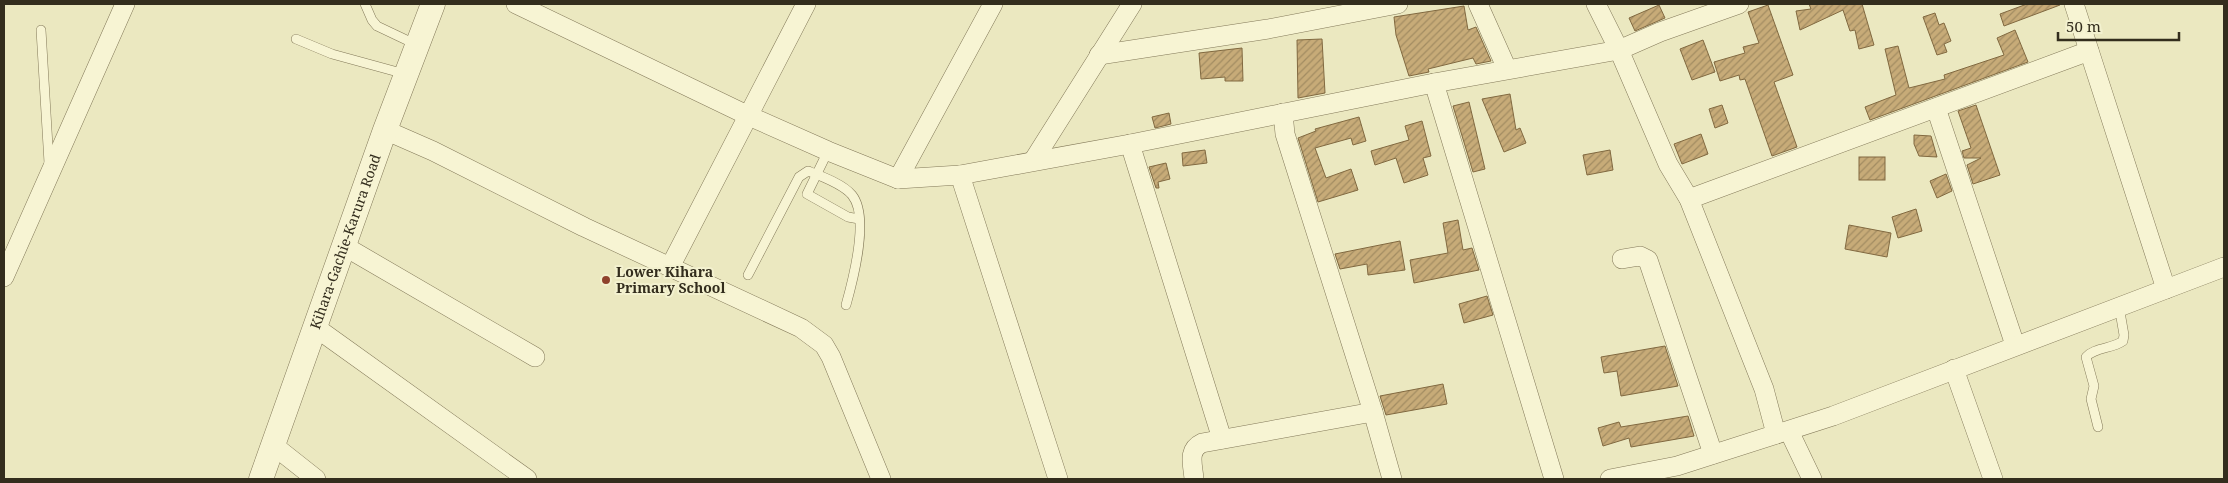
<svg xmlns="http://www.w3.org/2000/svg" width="2228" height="483" viewBox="0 0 2228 483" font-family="'Noto Serif',serif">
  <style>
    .building { fill: url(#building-hatch); stroke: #816940 }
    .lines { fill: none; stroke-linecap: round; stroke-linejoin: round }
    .service-casing { stroke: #837959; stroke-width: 10 }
    .minor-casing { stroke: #837959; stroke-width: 20 }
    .tertiary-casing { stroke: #837959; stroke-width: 25 }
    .service { stroke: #f7f4d3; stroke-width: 9 }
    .minor { stroke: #f7f4d3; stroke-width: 19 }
    .tertiary { stroke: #f7f4d3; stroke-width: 24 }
    .poi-dot { fill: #8f422c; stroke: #f3f1cf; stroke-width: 2 }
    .labels { text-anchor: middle; stroke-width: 4; stroke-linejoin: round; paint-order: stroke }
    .street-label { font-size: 14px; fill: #332d1d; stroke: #f3f1cf }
    .poi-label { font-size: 14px; font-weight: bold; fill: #332d1d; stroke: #f3f1cf; text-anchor: start }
  </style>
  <defs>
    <pattern id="building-hatch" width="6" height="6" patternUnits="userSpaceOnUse" patternTransform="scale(1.25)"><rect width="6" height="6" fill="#c7ab78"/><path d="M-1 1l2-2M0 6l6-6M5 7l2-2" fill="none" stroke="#a28c62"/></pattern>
  </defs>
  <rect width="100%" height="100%" fill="#ebe8c0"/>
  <!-- building -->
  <g class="building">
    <polygon points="1809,4 1862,4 1874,45 1859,49 1855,30 1850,31 1843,10 1800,30 1796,11 1811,9"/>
    <polygon points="2027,4 2059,4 2060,5 2004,26 2000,14"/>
    <polygon points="1659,5 1665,18 1635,31 1629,18"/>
    <polygon points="1768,5 1793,75 1774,82 1797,147 1772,156 1745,79 1740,80 1739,75 1720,81 1714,62 1745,53 1743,47 1759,43 1748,12"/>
    <polygon points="1464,6 1468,30 1476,27 1491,61 1476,64 1473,58 1428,69 1429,72 1409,76 1396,35 1394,17"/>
    <polygon points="1935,13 1939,25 1944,23 1951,41 1944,44 1947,52 1937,55 1923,17"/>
    <polygon points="2015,30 2028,62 1870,120 1865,107 1896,95 1885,49 1898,46 1909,88 1945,79 1944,75 2004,55 1997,38"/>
    <polygon points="1322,39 1325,93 1298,98 1297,40"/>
    <polygon points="1703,40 1715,72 1692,80 1680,49"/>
    <polygon points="1242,48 1243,81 1225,81 1225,77 1201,79 1199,53"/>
    <polygon points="1510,94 1516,130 1520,128 1526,143 1504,152 1482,99"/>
    <polygon points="1469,102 1485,169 1473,172 1453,106"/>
    <polygon points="1722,105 1728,123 1715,128 1709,109"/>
    <polygon points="1976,105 2000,175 1973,184 1967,165 1981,158 1964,158 1962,151 1971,148 1958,111"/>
    <polygon points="1169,113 1171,124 1155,128 1152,117"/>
    <polygon points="1359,117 1366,141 1353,145 1351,138 1315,148 1326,178 1351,169 1358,190 1318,202 1298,138 1316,131 1315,129"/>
    <polygon points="1422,121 1431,156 1423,158 1428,175 1404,183 1396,158 1375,165 1371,151 1409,140 1405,126"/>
    <polygon points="1701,134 1708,154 1682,164 1674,144"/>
    <polygon points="1914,135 1931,136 1937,157 1919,156 1914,144"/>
    <polygon points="1205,150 1207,163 1183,166 1182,153"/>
    <polygon points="1610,150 1613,170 1587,175 1583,155"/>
    <rect x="1859" y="157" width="26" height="23"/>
    <polygon points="1166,163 1170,179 1158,182 1159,188 1156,188 1149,167"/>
    <polygon points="1946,174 1952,191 1937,198 1930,181"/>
    <polygon points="1916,209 1922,231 1898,238 1892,217"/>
    <polygon points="1458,220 1463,250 1472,248 1479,270 1414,283 1410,260 1448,253 1443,223"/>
    <polygon points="1849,225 1891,233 1887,257 1845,249"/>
    <polygon points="1400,241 1405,270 1368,275 1367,264 1340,269 1335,254"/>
    <polygon points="1487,296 1493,315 1464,323 1459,304"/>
    <polygon points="1665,346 1678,386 1621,396 1617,371 1604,373 1601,357"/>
    <polygon points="1443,384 1447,404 1386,415 1380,396"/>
    <polygon points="1688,416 1694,436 1631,447 1629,438 1603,446 1598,428 1619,422 1621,427"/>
  </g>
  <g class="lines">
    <!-- service casing -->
    <g class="service-casing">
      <g id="service">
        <polyline points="365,4 372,20 377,26 417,45"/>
        <polyline points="41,30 49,163"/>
        <polyline points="296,39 332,54 405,74"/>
        <polyline points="828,151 807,194 848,217 859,219"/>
        <path d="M 748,275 L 799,177 L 808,171 C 821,176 843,184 852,195 C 870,217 853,280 846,305"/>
        <path d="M 2098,427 L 2091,399 L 2094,386 L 2086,357 C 2095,347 2112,349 2123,341 L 2124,335 L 2119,306"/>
      </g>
    </g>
    <!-- minor casing -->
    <g class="minor-casing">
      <g id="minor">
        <polyline points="516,4 749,116 828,151 898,179 960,175 1130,144 1434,83 1619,50 1660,32 1739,4"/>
        <polyline points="1478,4 1507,69"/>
        <polyline points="1596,4 1619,50 1668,164 1689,199 1764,389 1776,434"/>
        <polyline points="2074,4 2166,289"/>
        <polyline points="1099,55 1268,29 1398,4"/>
        <polyline points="1434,83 1554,479"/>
        <polyline points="1936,108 2015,345"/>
        <polyline points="1283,113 1285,134 1373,412 1392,479"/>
        <polyline points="385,130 433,151 584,227 801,328 824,345 831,357 881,479"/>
        <polyline points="1130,144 1222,439"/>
        <polyline points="1033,161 1132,4"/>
        <polyline points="960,175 1058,479"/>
        <polyline points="898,179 993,4"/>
        <polyline points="1689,199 2089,51"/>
        <polyline points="344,246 535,357"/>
        <polyline points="1622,259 1640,256 1648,260 1713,454"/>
        <polyline points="670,267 806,4"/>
        <polyline points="4,277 125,4"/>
        <polyline points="315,327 527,479"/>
        <polyline points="1954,369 1993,479"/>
        <polyline points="1789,431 1812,479"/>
        <polyline points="273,445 316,479"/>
        <path d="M 1194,479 C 1193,465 1187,450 1202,443 L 1373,412"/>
        <polyline points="1610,479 1677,466 1833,416 2224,267"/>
      </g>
    </g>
    <!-- tertiary casing -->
    <g class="tertiary-casing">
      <g id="tertiary">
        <path id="s1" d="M 261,479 L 385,130 L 433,4"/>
      </g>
    </g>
    <!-- service -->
    <use href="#service" class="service"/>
    <!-- minor -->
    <use href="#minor" class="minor"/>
    <!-- tertiary -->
    <use href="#tertiary" class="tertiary"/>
  </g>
  <!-- markers -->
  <circle class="poi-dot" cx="606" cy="280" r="5"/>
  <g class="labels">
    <!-- street labels -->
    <g class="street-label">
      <text dy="5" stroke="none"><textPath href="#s1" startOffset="252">Kihara-Gachie-Karura Road</textPath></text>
    </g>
    <!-- poi labels -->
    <g class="poi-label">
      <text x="616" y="277">Lower Kihara<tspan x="616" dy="16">Primary School</tspan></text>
    </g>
  </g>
  <!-- border -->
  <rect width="2228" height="483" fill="none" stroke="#332d1d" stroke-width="10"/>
  <!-- scale -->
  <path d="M2058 32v8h121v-8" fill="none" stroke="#332d1d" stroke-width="2.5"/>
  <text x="2066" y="32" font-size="15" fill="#332d1d" stroke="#f3f1cf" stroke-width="4" paint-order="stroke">50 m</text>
</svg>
